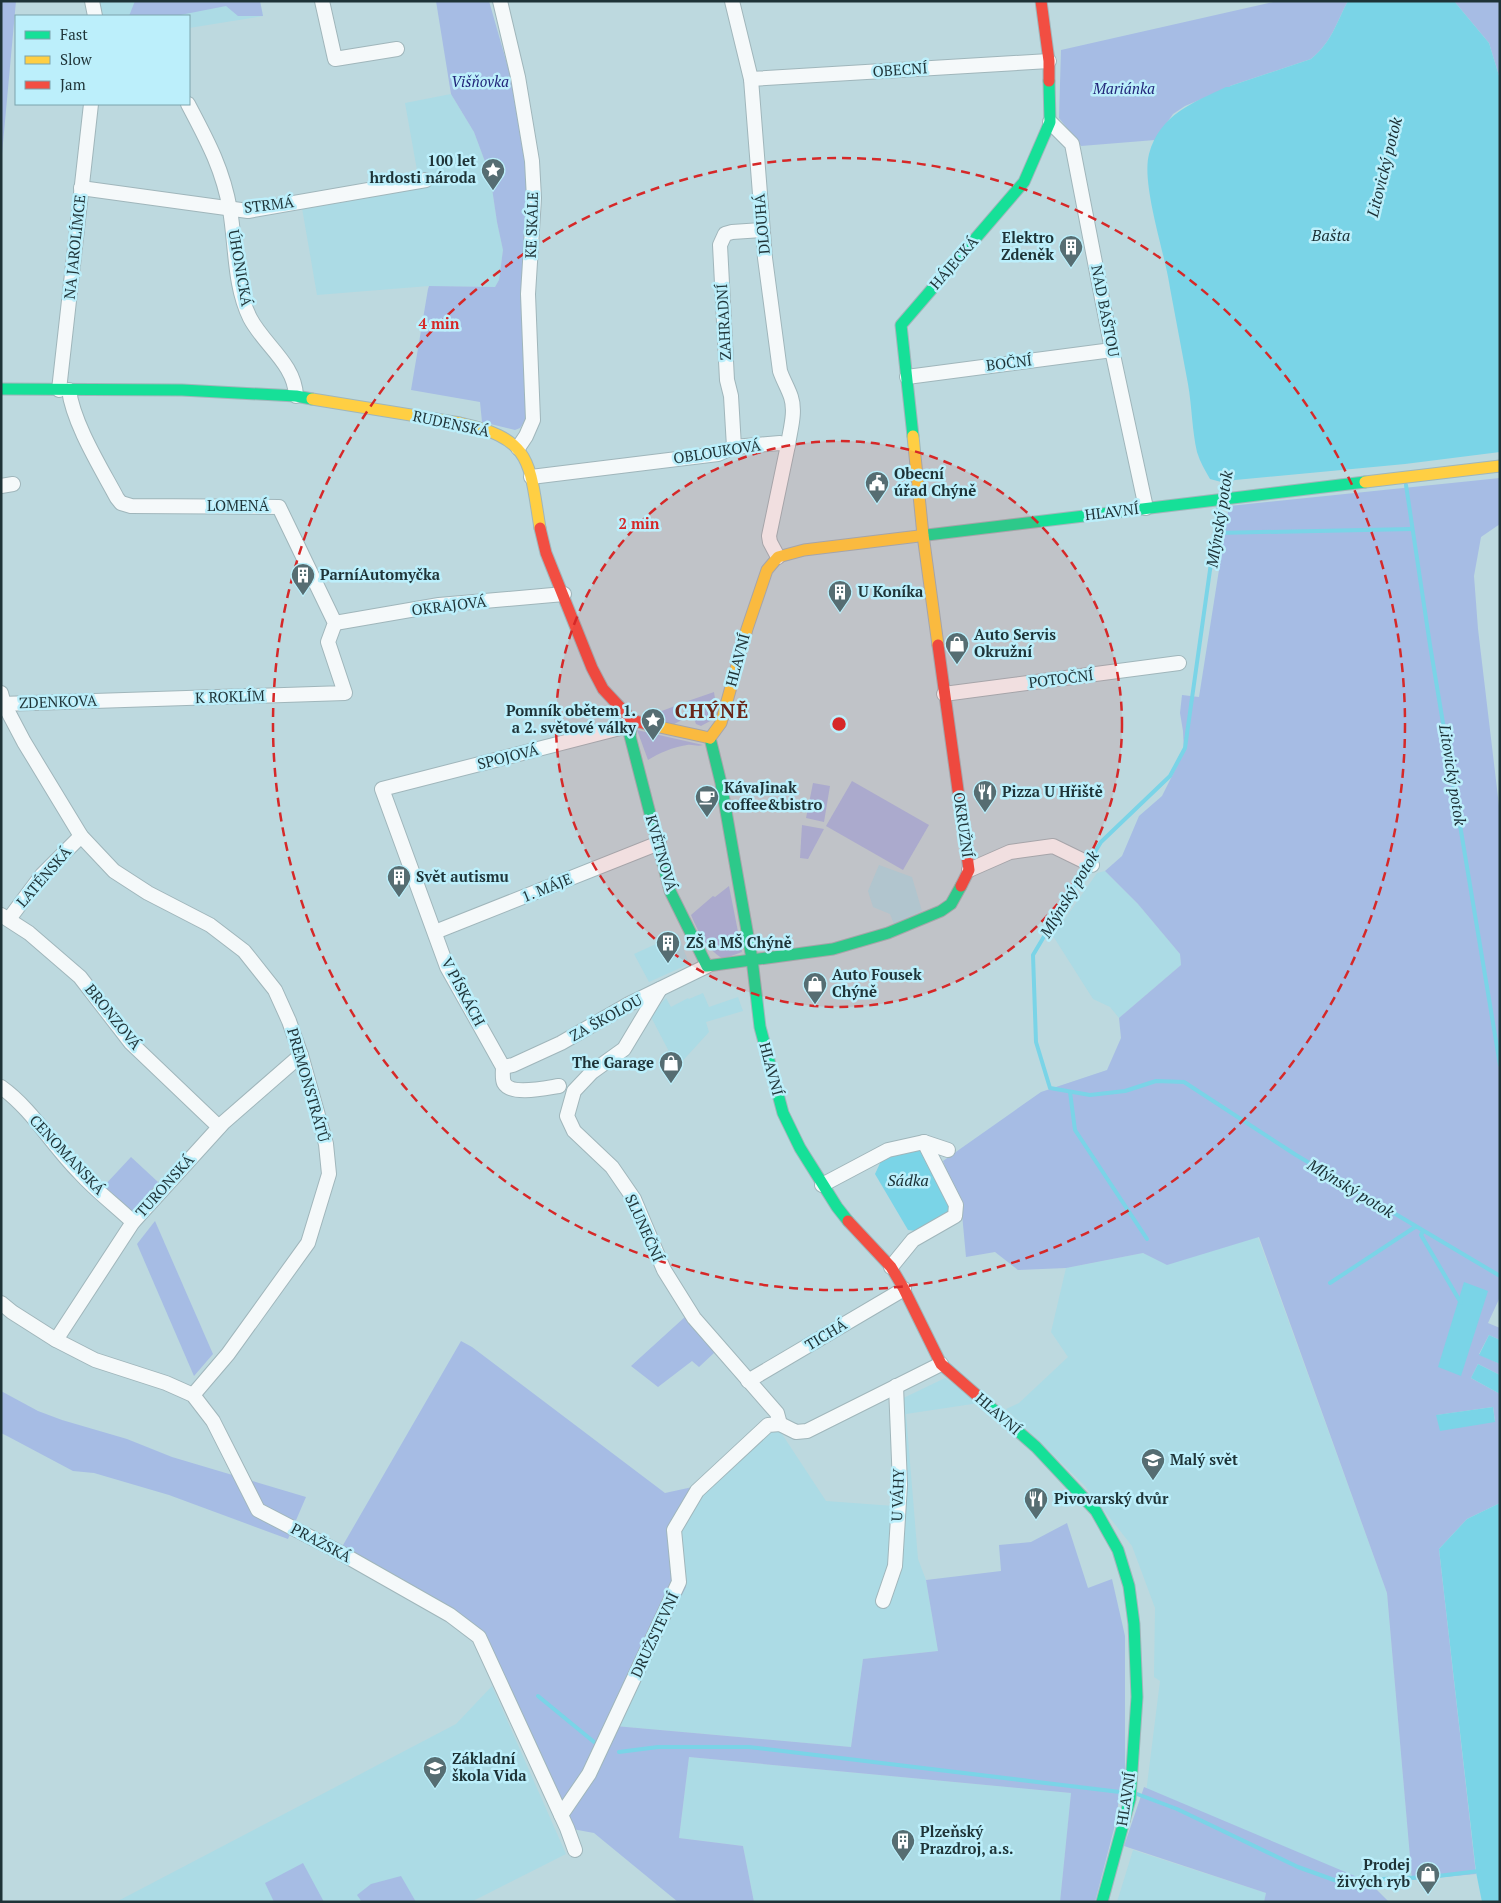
<svg xmlns="http://www.w3.org/2000/svg" width="1501" height="1903" viewBox="0 0 1501 1903" font-family="'PT Serif',serif">
  <style>
    .built { fill: #acdbe5 }
    .green { fill: #a6bce4; fill-rule: evenodd }
    .water { fill: #7ad4e7 }
    .lines { fill: none; stroke-linecap: round; stroke-linejoin: round }
    .stream { stroke: #7ad4e7; stroke-width: 4 }
    .street-casing { stroke: #a0b6bb; stroke-width: 16 }
    .fast-casing { stroke: #a0b6bb; stroke-width: 13 }
    .slow-casing { stroke: #a0b6bb; stroke-width: 13 }
    .jam-casing { stroke: #a0b6bb; stroke-width: 13 }
    .street { stroke: #f5f9fa; stroke-width: 14 }
    .fast { stroke: #16e098; stroke-width: 11 }
    .slow { stroke: #ffcf43; stroke-width: 11 }
    .jam { stroke: #f24e42; stroke-width: 11 }
    .ring { fill: none; stroke: #d62828; stroke-width: 2.5; stroke-dasharray: 9 6 }
    .labels { text-anchor: middle; stroke-width: 5; stroke-linejoin: round; paint-order: stroke }
    .street-label { font-size: 15px; fill: #1e3337; stroke: #bceffb }
    .park-label { font-size: 15px; font-style: italic; fill: #22267a; stroke: #bceffb }
    .poi-label { font-size: 15px; font-weight: bold; fill: #1e3337; stroke: #bceffb; text-anchor: start }
    .water-label { font-size: 16px; font-style: italic; fill: #192e33; stroke: #bceffb }
    .district-label { font-size: 20px; font-weight: bold; letter-spacing: 1px; fill: #6b2719; stroke: #bceffb }
    .centre { fill: #d62828; stroke: #bceffb; stroke-width: 2.5 }
    .ring-label { font-size: 15px; text-anchor: middle; font-weight: bold; fill: #d62828; stroke: #bceffb; stroke-width: 5; stroke-linejoin: round; paint-order: stroke }
  </style>
  <rect width="100%" height="100%" fill="#bdd9df"/>
  <!-- built -->
  <g class="built">
    <polygon points="96,1 260,1 263,16 189,28 189,16 99,16"/>
    <polygon points="451,94 474,132 490,175 497,222 503,250 499,280 495,287 429,286 317,295 302,208 420,187 405,103"/>
    <polygon points="879,865 912,877 922,911 894,924 890,914 873,907 868,891"/>
    <polygon points="1105,871 1138,904 1180,954 1181,965 1119,1018 1110,1007 1093,999 1053,936 1097,873"/>
    <polygon points="678,934 689,964 649,982 634,954"/>
    <polygon points="703,993 709,1007 738,997 743,1011 706,1022 709,1032 677,1067 650,1015 666,998 671,1007 688,998 689,999"/>
    <polygon points="1258,1237 1387,1593 1412,1880 1337,1879 1146,1793 1160,1681 1154,1677 1155,1608 1132,1546 1084,1485 1006,1409 1019,1403 1068,1357 1051,1332 1066,1268 1143,1253 1167,1264"/>
    <polygon points="945,1378 979,1403 906,1414 918,1559 926,1580 938,1651 863,1659 851,1747 615,1726 677,1529 711,1483 769,1431 780,1431 826,1501 894,1506 891,1404"/>
    <polygon points="492,1686 566,1854 471,1902 116,1902 456,1724"/>
    <polygon points="689,1757 1071,1793 1060,1902 754,1902 743,1846 679,1838"/>
    <polygon points="1133,1850 1266,1893 1264,1902 1117,1902"/>
  </g>
  <!-- green -->
  <g class="green">
    <polygon points="1,1 16,1 1,165"/>
    <polygon points="135,1 260,1 263,16 238,16 226,6 175,16 129,16"/>
    <polygon points="436,1 489,1 513,85 525,157 530,201 527,418 520,428 515,430 482,422 480,402 411,390 428,289 429,286 495,287 499,280 503,250 497,222 490,175 474,132 451,94"/>
    <path d="M 1278,1 L 1348,1 C 1336,23 1332,42 1311,59 L 1230,86 L 1230,87 L 1185,106 L 1173,114 L 1155,140 L 1081,146 L 1059,118 L 1061,50 Z"/>
    <polygon points="1454,1 1500,1 1500,79 1489,43"/>
    <path d="M 1500,478 L 1500,524 L 1481,537 L 1474,576 L 1478,629 L 1500,814 L 1500,1297 L 1488,1323 L 1500,1328 L 1500,1340 L 1489,1335 L 1479,1354 L 1500,1364 L 1500,1375 L 1478,1364 L 1471,1378 L 1500,1394 L 1500,1503 L 1467,1519 L 1439,1549 L 1476,1874 L 1412,1880 L 1387,1593 L 1259,1237 L 1167,1265 L 1143,1253 L 1066,1268 L 1018,1270 L 995,1252 L 966,1257 L 962,1214 L 943,1161 L 1041,1092 L 1107,1070 L 1121,1038 L 1119,1018 L 1181,965 L 1180,954 L 1138,904 L 1105,871 L 1122,856 L 1139,816 L 1162,796 L 1184,752 L 1183,731 L 1180,713 L 1182,695 L 1199,697 L 1229,506 ZM 1493,1407 L 1495,1421 L 1436,1415 L 1437,1415 Z"/>
    <polygon points="714,692 717,712 712,720 701,726 696,724 688,701"/>
    <polygon points="675,706 678,707 682,720 674,724 643,718"/>
    <path d="M 637,730 L 703,745 C 697,747 693,744 687,745 C 673,747 659,753 648,760 Z"/>
    <polygon points="852,781 929,825 903,870 826,826"/>
    <polygon points="813,783 830,786 824,822 806,818"/>
    <polygon points="802,825 824,829 808,859 800,858"/>
    <path d="M 729,886 L 742,952 L 723,959 C 706,948 699,934 691,915 L 713,896 L 715,897 Z"/>
    <polygon points="131,1157 158,1182 133,1212 104,1186"/>
    <polygon points="155,1221 213,1354 194,1376 137,1244"/>
    <polygon points="686,1316 715,1352 699,1367 692,1361 658,1387 631,1366"/>
    <polygon points="461,1341 472,1347 665,1493 711,1483 677,1529 686,1587 615,1726 851,1747 863,1659 938,1651 926,1580 1001,1571 999,1545 1031,1542 1067,1523 1088,1588 1112,1579 1125,1636 1125,1770 1120,1791 1116,1821 1095,1902 1060,1902 1071,1793 689,1757 679,1838 743,1846 754,1902 678,1902 594,1833 567,1828 479,1637 339,1552"/>
    <polygon points="1,1391 38,1411 62,1420 127,1439 172,1457 306,1497 288,1539 169,1495 94,1473 73,1471 9,1437 1,1433"/>
    <polygon points="1144,1787 1369,1882 1389,1902 1264,1902 1266,1893 1124,1846"/>
    <polygon points="303,1863 324,1902 274,1902 265,1883"/>
    <polygon points="401,1876 416,1902 362,1902 357,1895 371,1884"/>
  </g>
  <!-- water -->
  <g class="water">
    <path d="M 1348,1 L 1454,1 L 1489,43 L 1500,79 L 1500,452 L 1405,464 L 1235,480 L 1225,483 L 1210,479 C 1205,470 1200,462 1197,452 C 1192,430 1192,407 1188,384 C 1182,352 1176,320 1170,288 C 1165,253 1141,185 1149,154 C 1160,114 1193,103 1226,87 L 1230,87 L 1230,86 L 1311,59 C 1332,42 1336,23 1348,1 Z"/>
    <polygon points="916,1148 924,1154 949,1207 947,1216 916,1231 908,1230 875,1174 881,1161 905,1149"/>
    <polygon points="1464,1282 1488,1291 1461,1376 1438,1367"/>
    <polygon points="1489,1335 1500,1340 1500,1364 1479,1355"/>
    <polygon points="1478,1364 1500,1375 1500,1394 1471,1378"/>
    <polygon points="1493,1407 1495,1422 1440,1431 1436,1415"/>
    <polygon points="1500,1503 1500,1902 1482,1902 1476,1872 1439,1549 1467,1519"/>
  </g>
  <g class="lines">
    <!-- stream -->
    <g class="stream">
      <polyline points="1406,485 1430,645 1500,1065"/>
      <polyline points="1221,494 1224,479"/>
      <polyline points="1215,533 1412,529"/>
      <polyline points="1090,860 1101,842 1170,776 1185,748 1219,506"/>
      <polyline points="1086,866 1033,955 1036,1042 1050,1088 1090,1095 1125,1091 1156,1081 1184,1082 1296,1155 1500,1276"/>
      <polyline points="1070,1092 1075,1130 1147,1239"/>
      <polyline points="1423,1231 1421,1235 1461,1303"/>
      <polyline points="1330,1283 1415,1227"/>
      <polyline points="538,1696 594,1742"/>
      <polyline points="619,1752 658,1747 749,1747 1120,1792"/>
      <polyline points="1137,1794 1177,1809 1298,1867 1337,1881 1430,1877 1479,1871"/>
    </g>
    <!-- street casing -->
    <g class="street-casing">
      <g id="street">
        <polyline points="92,1 95,16"/>
        <polyline points="322,1 335,59 397,49"/>
        <polyline points="500,1 518,77 532,161 534,198 528,294 533,420 526,436 518,448"/>
        <path d="M 732,1 L 751,79 L 765,258 L 780,371 C 783,380 788,388 791,397 C 796,412 790,430 788,445"/>
        <polyline points="751,79 1049,61"/>
        <path d="M 188,104 C 207,140 223,169 230,210 C 236,245 234,286 250,318 C 264,345 295,364 296,396"/>
        <polyline points="1050,122 1072,144 1112,350 1146,508"/>
        <polyline points="81,188 248,211 426,180"/>
        <polyline points="907,377 1112,350"/>
        <polyline points="59,390 91,104"/>
        <polyline points="734,447 731,396 727,380 720,245 725,234 732,232 762,230"/>
        <polyline points="531,477 718,454 734,447 780,443 788,445 769,536 770,542 778,557"/>
        <polyline points="1,486 13,484"/>
        <polyline points="335,623 439,605 564,594"/>
        <polyline points="1,693 4,704 24,742 81,836 114,871 148,893 210,925 244,951 275,990 289,1021 301,1055 326,1144 329,1174 308,1243 228,1354 193,1395"/>
        <polyline points="944,694 1179,663"/>
        <path d="M 1,704 L 345,693 L 328,642 L 335,623 L 279,507 L 131,506 L 121,503 L 117,498 C 101,468 73,423 69,390"/>
        <polyline points="969,870 1010,852 1053,846 1092,865"/>
        <polyline points="1,915 29,933 80,977 131,1043 219,1127"/>
        <polyline points="9,919 42,875 81,836"/>
        <polyline points="435,932 659,843"/>
        <polyline points="660,989 624,1049 592,1072 574,1091 567,1116 574,1131 612,1167 634,1199 664,1270 694,1318 777,1413 780,1424"/>
        <polyline points="503,1067 513,1065 561,1043 629,1004 707,966"/>
        <path d="M 559,1086 C 546,1088 511,1096 504,1083 C 502,1078 503,1072 503,1067 L 447,967 L 382,789 L 620,728 L 632,720"/>
        <path d="M 1,1087 C 32,1109 52,1145 79,1172 C 95,1190 115,1205 133,1222"/>
        <polyline points="822,1185 888,1150 924,1142 948,1150"/>
        <polyline points="891,1267 913,1240 955,1216 956,1205 924,1142"/>
        <polyline points="1,1303 12,1312 56,1340 95,1360 166,1383 193,1395 213,1421 258,1510 339,1552 450,1615 479,1637 567,1828 575,1850"/>
        <polyline points="56,1340 133,1222 223,1123 301,1055"/>
        <polyline points="748,1381 904,1289"/>
        <polyline points="883,1601 895,1566 900,1485 896,1386"/>
        <polyline points="561,1815 589,1774 679,1582 674,1530 697,1491 768,1425 780,1424 796,1432 807,1431 941,1364"/>
      </g>
    </g>
    <!-- fast casing -->
    <g class="fast-casing">
      <g id="fast">
        <polyline points="1,389 182,390 296,396 312,399"/>
        <polyline points="913,436 901,325 1024,182 1050,122 1049,81"/>
        <polyline points="919,536 1365,482"/>
        <polyline points="632,720 630,736 670,891 707,966 833,949 888,933 941,911 951,904 961,886"/>
        <polyline points="710,738 721,783 752,959 760,1027 783,1113 800,1148 837,1207 848,1221"/>
        <polyline points="980,1398 1036,1447 1096,1511 1118,1550 1129,1586 1134,1624 1137,1697 1130,1799 1102,1902"/>
      </g>
    </g>
    <!-- slow casing -->
    <g class="slow-casing">
      <g id="slow">
        <path d="M 312,399 L 460,423 C 533,439 529,462 540,528"/>
        <polyline points="913,436 923,535 938,645"/>
        <polyline points="1365,482 1500,466"/>
        <polyline points="646,724 710,738"/>
        <polyline points="710,738 721,723 747,629 767,570 778,557 804,550 919,536"/>
      </g>
    </g>
    <!-- jam casing -->
    <g class="jam-casing">
      <g id="jam">
        <polyline points="1041,1 1049,61 1049,81"/>
        <polyline points="540,528 546,553 592,668 603,689 632,720 646,724"/>
        <polyline points="938,645 969,870 961,886"/>
        <polyline points="848,1221 891,1267 904,1289 941,1364 980,1398"/>
      </g>
    </g>
    <!-- street -->
    <use href="#street" class="street"/>
    <!-- fast -->
    <use href="#fast" class="fast"/>
    <!-- slow -->
    <use href="#slow" class="slow"/>
    <!-- jam -->
    <use href="#jam" class="jam"/>
  </g>
  <!-- distance rings -->
  <circle cx="839" cy="724" r="283" fill="#d62828" fill-opacity=".12"/>
  <g class="ring">
    <circle cx="839" cy="724" r="283"/>
    <circle cx="839" cy="724" r="566"/>
  </g>
  <!-- icons -->
  <defs>
    <g id="sight-pin" transform="scale(1.25)"><path d="M0 17L-7.5 6A9.5 9.5 0 1 1 7.5 6Z" fill="#566d72" stroke="#bceffb"/><path d="M0-6L1.8-2.2L6-1.7L2.9 1.2L3.7 5.4L0 3.3L-3.7 5.4L-2.9 1.2L-6-1.7L-1.8-2.2Z" fill="#fff"/></g>
    <g id="building-pin" transform="scale(1.25)"><path d="M0 17L-7.5 6A9.5 9.5 0 1 1 7.5 6Z" fill="#566d72" stroke="#bceffb"/><path d="M-4-6H4V6H1V3H-1V6H-4ZM-2.5-4.3h1.7v1.8h-1.7ZM.8-4.3h1.7v1.8H.8ZM-2.5-1h1.7V.8h-1.7ZM.8-1h1.7V.8H.8Z" fill="#fff"/></g>
    <g id="civic-pin" transform="scale(1.25)"><path d="M0 17L-7.5 6A9.5 9.5 0 1 1 7.5 6Z" fill="#566d72" stroke="#bceffb"/><path d="M-.6-6.5H3V-4.5H.6V-3L4-1V1h2V6H-6V1h2V-1L-.6-3ZM-1.2 2.5V6h2.4V2.5Z" fill="#fff"/></g>
    <g id="shop-pin" transform="scale(1.25)"><path d="M0 17L-7.5 6A9.5 9.5 0 1 1 7.5 6Z" fill="#566d72" stroke="#bceffb"/><path d="M-5-2.5h2.3a2.7 3.5 0 0 1 5.4 0H5L5.5 6h-11ZM-1.5-2.5h3a1.5 2.3 0 0 0-3 0Z" fill="#fff"/></g>
    <g id="restaurant-pin" transform="scale(1.25)"><path d="M0 17L-7.5 6A9.5 9.5 0 1 1 7.5 6Z" fill="#566d72" stroke="#bceffb"/><path d="M-5-6h1v4h1v-4h1v4h1v-4h1v5L-1.5 .5V6h-2V.5L-5-1ZM5-6V6H3V1.5H1.5Q1.5-4 5-6Z" fill="#fff"/></g>
    <g id="cafe-pin" transform="scale(1.25)"><path d="M0 17L-7.5 6A9.5 9.5 0 1 1 7.5 6Z" fill="#566d72" stroke="#bceffb"/><path d="M-5.5-4.5H6V0H3Q3 3.5 0 3.5H-2.5Q-5.5 3.5-5.5 0ZM3-3.2v2h1.7v-2ZM-6 4.5H4V6H-6Z" fill="#fff"/></g>
    <g id="school-pin" transform="scale(1.25)"><path d="M0 17L-7.5 6A9.5 9.5 0 1 1 7.5 6Z" fill="#566d72" stroke="#bceffb"/><path d="M0-5L7-2L0 1L-7-2ZM-4 1L0 2.5L4 1V4Q0 6-4 4Z" fill="#fff"/></g>
  </defs>
  <g fill-rule="evenodd">
    <use href="#sight-pin" x="493" y="170"/>
    <use href="#building-pin" x="1071" y="247"/>
    <use href="#civic-pin" x="877" y="483"/>
    <use href="#building-pin" x="303" y="575"/>
    <use href="#building-pin" x="840" y="592"/>
    <use href="#shop-pin" x="957" y="644"/>
    <use href="#sight-pin" x="653" y="720"/>
    <use href="#restaurant-pin" x="985" y="792"/>
    <use href="#cafe-pin" x="707" y="797"/>
    <use href="#building-pin" x="399" y="877"/>
    <use href="#building-pin" x="668" y="943"/>
    <use href="#shop-pin" x="815" y="984"/>
    <use href="#shop-pin" x="671" y="1063"/>
    <use href="#school-pin" x="1153" y="1460"/>
    <use href="#restaurant-pin" x="1036" y="1499"/>
    <use href="#school-pin" x="435" y="1768"/>
    <use href="#building-pin" x="903" y="1841"/>
    <use href="#shop-pin" x="1428" y="1874"/>
  </g>
  <g class="labels">
    <!-- street labels -->
    <g class="street-label">
      <text transform="translate(900 70) rotate(-4)" y="5">OBECNÍ</text>
      <text transform="translate(269 205) rotate(-7)" y="5">STRMÁ</text>
      <text transform="translate(762 224) rotate(-95)" y="5">DLOUHÁ</text>
      <text transform="translate(532 225) rotate(-88)" y="5">KE SKÁLE</text>
      <text transform="translate(75 247) rotate(-84)" y="5">NA JAROLÍMCE</text>
      <text transform="translate(954 263) rotate(-49)" y="5">HÁJECKÁ</text>
      <text transform="translate(240 268) rotate(80)" y="5">ÚHONICKÁ</text>
      <text transform="translate(1105 311) rotate(79)" y="5">NAD BAŠTOU</text>
      <text transform="translate(724 322) rotate(-93)" y="5">ZAHRADNÍ</text>
      <text transform="translate(1009 363) rotate(-7)" y="5">BOČNÍ</text>
      <text transform="translate(451 424) rotate(12)" y="5">RUDENSKÁ</text>
      <text transform="translate(717 452) rotate(-9)" y="5">OBLOUKOVÁ</text>
      <text x="238" y="511">LOMENÁ</text>
      <text transform="translate(1112 512) rotate(-7)" y="5">HLAVNÍ</text>
      <text transform="translate(449 606) rotate(-7)" y="5">OKRAJOVÁ</text>
      <text transform="translate(738 660) rotate(-75)" y="5">HLAVNÍ</text>
      <text transform="translate(1061 679) rotate(-7)" y="5">POTOČNÍ</text>
      <text transform="translate(230 697) rotate(-2)" y="5">K ROKLÍM</text>
      <text transform="translate(58 702) rotate(-2)" y="5">ZDENKOVA</text>
      <text transform="translate(508 757) rotate(-14)" y="5">SPOJOVÁ</text>
      <text transform="translate(963 825) rotate(82)" y="5">OKRUŽNÍ</text>
      <text transform="translate(661 853) rotate(74)" y="5">KVĚTNOVÁ</text>
      <text transform="translate(44 877) rotate(-49)" y="5">LATÉNSKÁ</text>
      <text transform="translate(547 888) rotate(-22)" y="5">1. MÁJE</text>
      <text transform="translate(463 992) rotate(62)" y="5">V PÍSKÁCH</text>
      <text transform="translate(113 1017) rotate(51)" y="5">BRONZOVÁ</text>
      <text transform="translate(606 1018) rotate(-29)" y="5">ZA ŠKOLOU</text>
      <text transform="translate(771 1069) rotate(75)" y="5">HLAVNÍ</text>
      <text transform="translate(308 1085) rotate(74)" y="5">PREMONSTRÁTŮ</text>
      <text transform="translate(67 1155) rotate(47)" y="5">CENOMANSKÁ</text>
      <text transform="translate(165 1186) rotate(-48)" y="5">TURONSKÁ</text>
      <text transform="translate(644 1228) rotate(66)" y="5">SLUNEČNÍ</text>
      <text transform="translate(826 1335) rotate(-31)" y="5">TICHÁ</text>
      <text transform="translate(998 1414) rotate(41)" y="5">HLAVNÍ</text>
      <text transform="translate(898 1495) rotate(-88)" y="5">U VÁHY</text>
      <text transform="translate(321 1543) rotate(28)" y="5">PRAŽSKÁ</text>
      <text transform="translate(655 1635) rotate(-65)" y="5">DRUŽSTEVNÍ</text>
      <text transform="translate(1126 1799) rotate(-81)" y="5">HLAVNÍ</text>
    </g>
    <!-- park labels -->
    <g class="park-label">
      <text x="480" y="87">Višňovka</text>
      <text x="1124" y="94">Mariánka</text>
    </g>
    <!-- poi labels -->
    <g class="poi-label">
      <text x="476" y="166" text-anchor="end">100 let<tspan x="476" dy="17">hrdosti národa</tspan></text>
      <text x="1054" y="243" text-anchor="end">Elektro<tspan x="1054" dy="17">Zdeněk</tspan></text>
      <text x="894" y="479">Obecní<tspan x="894" dy="17">úřad Chýně</tspan></text>
      <text x="320" y="580">ParníAutomyčka</text>
      <text x="858" y="597">U Koníka</text>
      <text x="974" y="640">Auto Servis<tspan x="974" dy="17">Okružní</tspan></text>
      <text x="636" y="716" text-anchor="end">Pomník obětem 1.<tspan x="636" dy="17">a 2. světové války</tspan></text>
      <text x="724" y="793">KávaJinak<tspan x="724" dy="17">coffee&amp;bistro</tspan></text>
      <text x="1002" y="797">Pizza U Hřiště</text>
      <text x="416" y="882">Svět autismu</text>
      <text x="686" y="948">ZŠ a MŠ Chýně</text>
      <text x="832" y="980">Auto Fousek<tspan x="832" dy="17">Chýně</tspan></text>
      <text x="654" y="1068" text-anchor="end">The Garage</text>
      <text x="1170" y="1465">Malý svět</text>
      <text x="1054" y="1504">Pivovarský dvůr</text>
      <text x="452" y="1764">Základní<tspan x="452" dy="17">škola Vida</tspan></text>
      <text x="920" y="1837">Plzeňský<tspan x="920" dy="17">Prazdroj, a.s.</tspan></text>
      <text x="1410" y="1870" text-anchor="end">Prodej<tspan x="1410" dy="17">živých ryb</tspan></text>
    </g>
    <!-- water labels -->
    <g class="water-label">
      <text transform="translate(1384 167) rotate(-76)" y="6">Litovický potok</text>
      <text x="1331" y="241">Bašta</text>
      <text transform="translate(1219 519) rotate(-81)" y="6">Mlýnský potok</text>
      <text transform="translate(1453 775) rotate(81)" y="6">Litovický potok</text>
      <text transform="translate(1069 894) rotate(-59)" y="6">Mlýnský potok</text>
      <text x="908" y="1186">Sádka</text>
      <text transform="translate(1351 1188) rotate(31)" y="6">Mlýnský potok</text>
    </g>
    <!-- district labels -->
    <g class="district-label">
      <text x="712" y="718">CHÝNĚ</text>
    </g>
  </g>
  <circle cx="839" cy="724" r="8" class="centre"/>
  <g class="ring-label">
    <text x="439" y="329">4 min</text>
    <text x="639" y="529">2 min</text>
  </g>
  <!-- border -->
  <rect width="1501" height="1903" fill="none" stroke="#1e3337" stroke-width="5"/>
  <!-- legend -->
  <rect x="15" y="15" width="175" height="90" fill="#bceffb" stroke="#7da4ad"/>
  <rect x="25" y="31" width="25" height="8" fill="#16e098" stroke="#7da4ad"/>
  <text x="60" y="40" font-size="15" fill="#1e3337">Fast</text>
  <rect x="25" y="56" width="25" height="8" fill="#ffcf43" stroke="#7da4ad"/>
  <text x="60" y="65" font-size="15" fill="#1e3337">Slow</text>
  <rect x="25" y="81" width="25" height="8" fill="#f24e42" stroke="#7da4ad"/>
  <text x="60" y="90" font-size="15" fill="#1e3337">Jam</text>
</svg>
